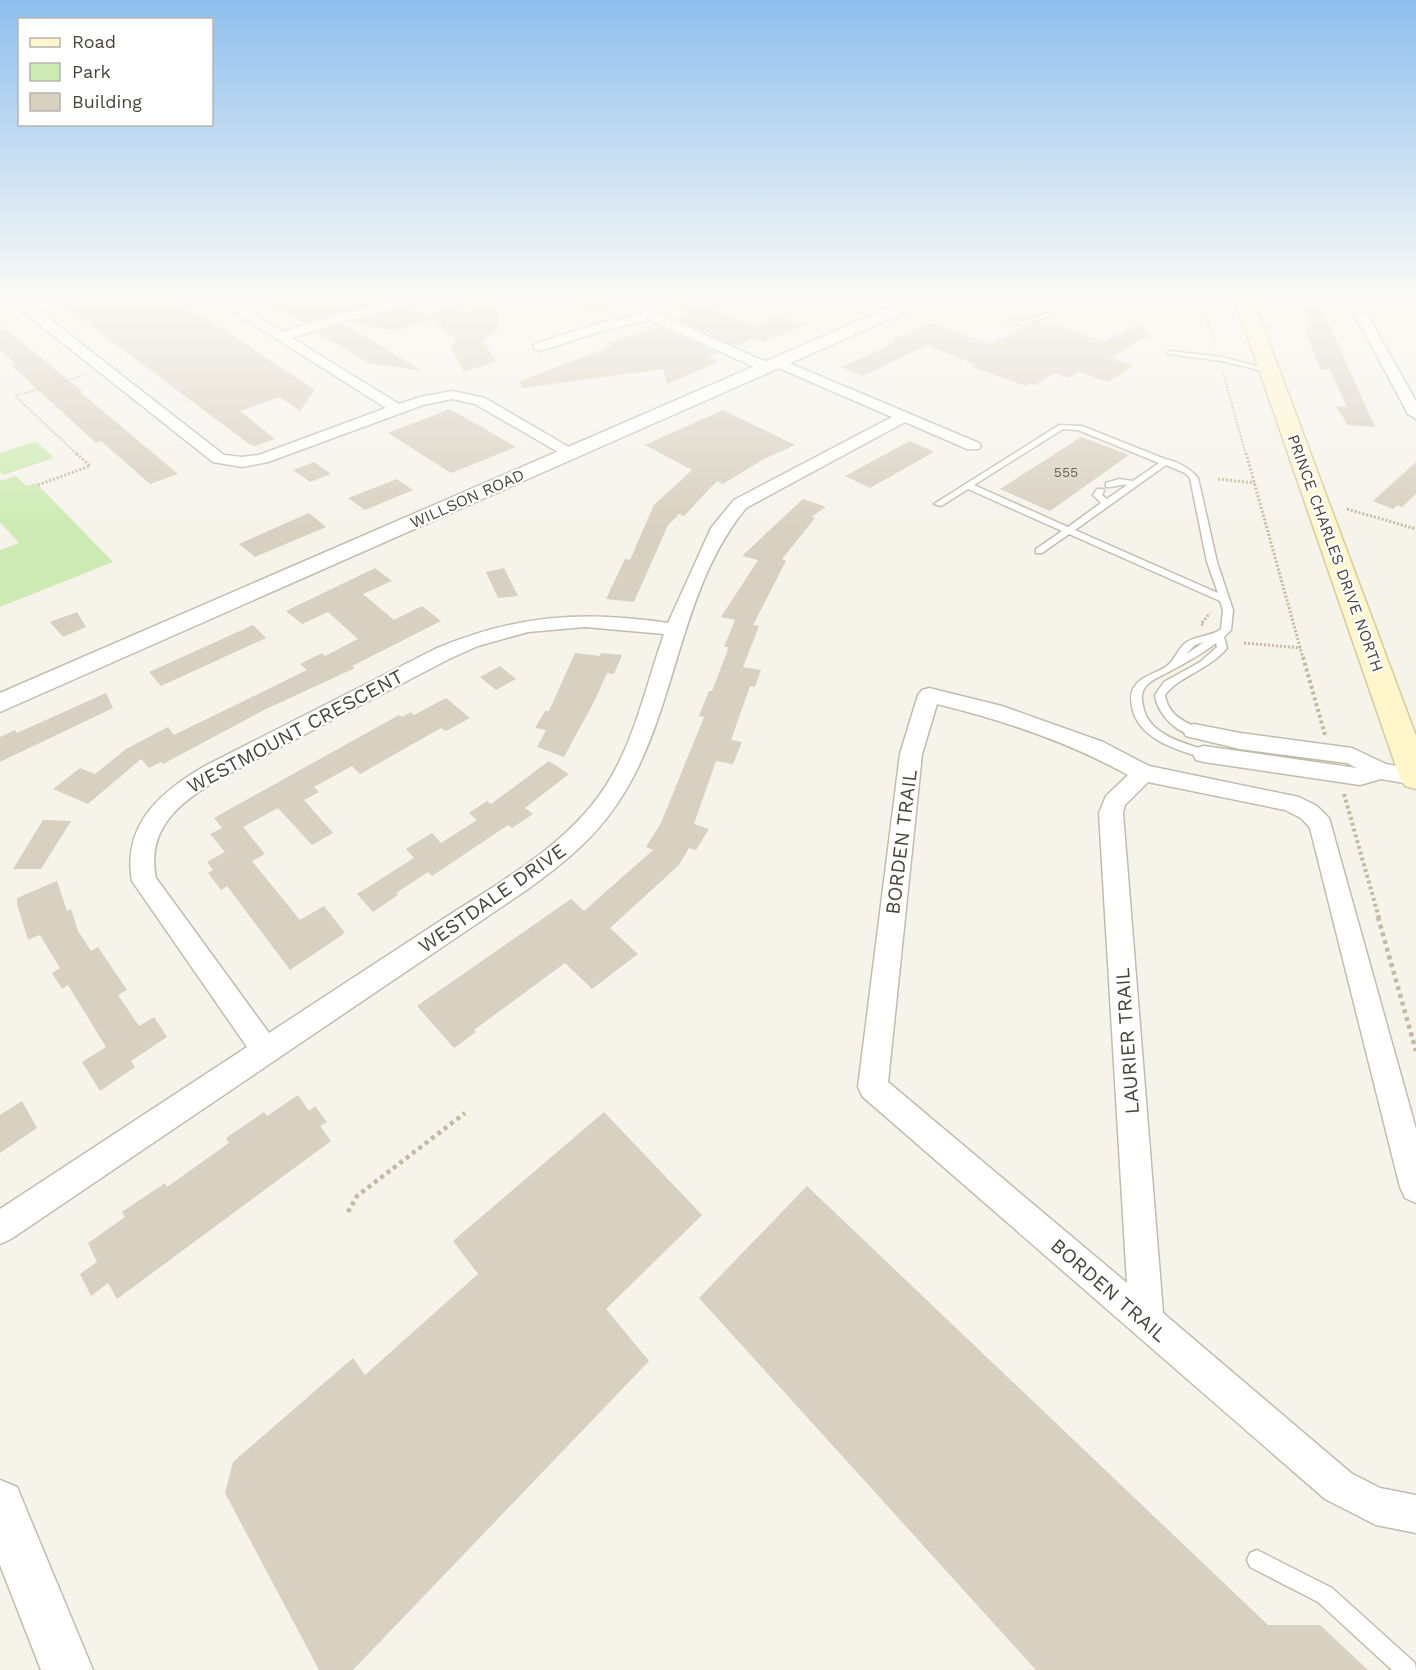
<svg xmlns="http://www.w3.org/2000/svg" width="1416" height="1670" viewBox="0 0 1416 1670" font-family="'Work Sans',sans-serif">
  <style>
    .green { fill: #ceeab4 }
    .building { fill: #d8d0c0 }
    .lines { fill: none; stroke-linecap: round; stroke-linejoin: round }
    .service-casing { stroke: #c2bcad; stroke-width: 3 }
    .minor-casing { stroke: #c2bcad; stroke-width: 3 }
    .tertiary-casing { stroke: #c2bcad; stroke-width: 3 }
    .secondary-casing { stroke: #d6ca9b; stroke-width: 3 }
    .path-far3 { stroke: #c4b99e; stroke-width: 2; stroke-dasharray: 1.5 1.5; stroke-linecap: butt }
    .path-far2 { stroke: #c4b99e; stroke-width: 3; stroke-dasharray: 2 2; stroke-linecap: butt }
    .path-far1 { stroke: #c4b99e; stroke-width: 4; stroke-dasharray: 3 3; stroke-linecap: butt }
    .path { stroke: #c4b99e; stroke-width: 4.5; stroke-dasharray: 4 4; stroke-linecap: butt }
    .service { fill: #fff; fill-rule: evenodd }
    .minor { fill: #fff; fill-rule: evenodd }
    .tertiary { fill: #fff; fill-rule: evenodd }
    .secondary { fill: #fff6cc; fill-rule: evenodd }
    .labels { text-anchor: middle; stroke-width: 4.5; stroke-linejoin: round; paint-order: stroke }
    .far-number-label { font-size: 14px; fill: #6e685b }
    .far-street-label { font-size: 16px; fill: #4a4539; stroke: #fff }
    .street-label { font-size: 20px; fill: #4a4539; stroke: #fff }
  </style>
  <rect width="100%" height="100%" fill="#f6f3eb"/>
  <!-- green -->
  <g class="green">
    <polygon points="36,441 54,458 3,475 0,472 0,453"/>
    <polygon points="16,476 26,486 36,483 113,562 0,607 0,550 19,543 0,522 0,481"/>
  </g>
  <!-- building -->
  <g class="building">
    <polygon points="137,294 163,294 169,298 173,297 315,390 300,411 280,397 240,411 275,439 255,446 249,444 63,305 86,298 96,305"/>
    <polygon points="254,294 384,294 393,299 303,323"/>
    <polygon points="472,294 498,294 498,329 483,340 496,361 464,372 450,346 457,342 428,313 452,305 471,315"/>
    <polygon points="571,294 594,294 608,308 586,312"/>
    <polygon points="661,294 677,294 755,326 779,315 804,325 763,342 753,338 735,346 677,320 688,315"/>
    <polygon points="1300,303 1320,305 1375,427 1348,425 1336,406 1347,407 1330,370 1320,369 1305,329 1313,329"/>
    <polygon points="410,307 433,319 396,331 350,322"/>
    <polygon points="1038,322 1051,327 1055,325 1104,342 1141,324 1147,336 1110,358 1133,366 1108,382 1079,372 1068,378 1055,373 1035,385 1030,383 1026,386 972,367 976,365 927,345 863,376 841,367 891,345 888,344 895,341 893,340 932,323 990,344"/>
    <polygon points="344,324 371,340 422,371 368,363 317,332"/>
    <polygon points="0,325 82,391 80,392 178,474 150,484 101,441 96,443 12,366 16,364 0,350"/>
    <polygon points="659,327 718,353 708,357 718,362 667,384 663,369 522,388 520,381 612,346 606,343"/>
    <polygon points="450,409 516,447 451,473 388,433"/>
    <polygon points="723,410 795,445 762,460 723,484 717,481 684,516 679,514 668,525 634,602 606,599 625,559 630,560 654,505 692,470 645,445"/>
    <polygon points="1081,437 1129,455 1050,511 1000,489"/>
    <polygon points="910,441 934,452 870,488 845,476"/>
    <polygon points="314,462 331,474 310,482 293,470"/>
    <polygon points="1416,462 1416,494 1402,507 1397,505 1393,509 1373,501"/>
    <polygon points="397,479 413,490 365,510 348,498"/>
    <polygon points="803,499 826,507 811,517 815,518 782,559 786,561 753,625 759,626 743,667 761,670 755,687 750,686 731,740 742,742 733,764 716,761 694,824 709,829 696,850 689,848 679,865 610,928 638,954 592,989 565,963 474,1030 476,1032 454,1048 417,1006 571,899 584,911 653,850 646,847 661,823 704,717 699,716 709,691 712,691 727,652 728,647 724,647 735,620 721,617 758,560 742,556"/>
    <polygon points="309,513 326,527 255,557 239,544"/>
    <polygon points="375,568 392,581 363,594 394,620 422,606 441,621 352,666 355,668 264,710 163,764 161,762 149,768 141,759 88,804 53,789 80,768 95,774 126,749 168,727 174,735 307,670 300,664 322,653 325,656 358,639 328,612 302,624 286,611"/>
    <polygon points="504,568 518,596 498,598 486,572"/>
    <polygon points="77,612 86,627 63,637 50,622"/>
    <polygon points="253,625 266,638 161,686 149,672"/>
    <polygon points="575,653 600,656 601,653 622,655 614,674 607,673 595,700 564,757 537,747 546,730 535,728 545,711 549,711"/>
    <polygon points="500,666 516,679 496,690 480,677"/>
    <polygon points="106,693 113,708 0,762 0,737 15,730 17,733"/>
    <polygon points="446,698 470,718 446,731 441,728 360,774 352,766 314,787 319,792 304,800 333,833 312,845 278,808 243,827 265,854 252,861 300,920 324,906 345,933 290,970 227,886 221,890 208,873 213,870 207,862 225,852 210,834 222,828 214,818 399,715 402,717 411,712 414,715"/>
    <polygon points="549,761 569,774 525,808 533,814 512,828 508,825 432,876 428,872 396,893 398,895 373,912 357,894 414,858 406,849 432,833 441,843 477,820 469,813 487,801 491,804"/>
    <polygon points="43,820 71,821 41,869 13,869"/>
    <polygon points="57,881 67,911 71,909 78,931 91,951 98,947 127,990 118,995 139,1026 154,1017 167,1037 131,1061 135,1067 100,1091 82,1062 106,1047 68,985 62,989 52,973 60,968 40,935 28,940 17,904 17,898"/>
    <polygon points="298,1095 309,1111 315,1106 327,1122 320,1126 331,1141 117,1299 108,1283 91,1296 80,1274 97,1262 88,1243 125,1217 122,1212 165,1183 167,1187 229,1143 226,1138 264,1112 267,1116"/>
    <polygon points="22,1101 37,1128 0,1153 0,1115"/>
    <polygon points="604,1112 702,1215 606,1309 649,1361 353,1670 319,1670 225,1493 233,1462 353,1358 365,1375 478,1274 453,1241"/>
    <polygon points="807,1186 1268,1625 1320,1625 1368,1670 1036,1670 699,1298"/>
  </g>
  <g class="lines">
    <!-- service casing -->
    <g class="service-casing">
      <g id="service">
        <polygon points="1051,312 1053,313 1053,315 1023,325 1008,321 1011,319 1023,321"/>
        <polygon points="1170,351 1222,357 1275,371 1271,373 1222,361 1168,354 1167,353"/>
        <path d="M 1059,425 L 1082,426 L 1165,459 C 1176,461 1190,468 1198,478 L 1217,562 L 1233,610 L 1231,630 L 1224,637 L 1227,648 C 1209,670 1179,676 1165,695 C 1168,714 1182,721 1198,728 L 1199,731 L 1198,734 C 1178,737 1157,713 1155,695 L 1164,682 L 1200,662 L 1217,647 L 1216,643 C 1202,654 1187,662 1172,670 C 1164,675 1154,678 1148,684 C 1141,691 1141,697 1143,706 C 1148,735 1184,743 1208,751 L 1210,754 L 1208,757 L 1204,758 C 1177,750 1138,739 1132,707 C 1131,701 1130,695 1133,689 C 1142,673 1160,674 1170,663 C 1176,657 1179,647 1187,642 C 1198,635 1211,637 1221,629 L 1223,610 L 1220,601 L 1069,534 L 1042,553 L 1036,553 L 1036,549 L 1062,531 L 968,489 L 941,506 L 934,504 ZM 1063,429 L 1078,430 L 1159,463 L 1133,481 L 1119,479 L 1106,483 L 1106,487 C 1113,488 1119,484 1127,485 L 1107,499 L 1102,495 L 1104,491 L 1103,489 L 1097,489 L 1093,495 L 1101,503 L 1068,527 L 974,485 ZM 1166,465 L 1185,473 L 1190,478 L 1207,562 L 1218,593 L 1075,530 ZM 1204,642 L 1185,655 L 1195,645 Z"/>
        <polygon points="1257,1550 1332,1588 1415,1663 1416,1670 1392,1670 1318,1602 1250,1567 1247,1560 1250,1553"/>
      </g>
    </g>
    <!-- minor casing -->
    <g class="minor-casing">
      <g id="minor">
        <polygon points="16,294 29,294 25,300 224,455 242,457 259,455 386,408 206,294 221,294 283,332 339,314 405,298 412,294 426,294 413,304 349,320 292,338 399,404 420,397 452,391 485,398 579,453 577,456 565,456 475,404 452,399 423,405 268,462 242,467 213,462 16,306 12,300"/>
        <polygon points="625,294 638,294 656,313 771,364 773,367 771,370 761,370 650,320 602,331 540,351 533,347 535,344 593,325 642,314"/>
        <polygon points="1344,294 1356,294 1416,401 1416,419 1408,414"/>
        <path d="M 777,358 L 979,443 L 981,446 L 979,449 L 967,449 L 905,422 L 746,508 C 676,593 678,715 617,804 C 594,839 561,865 528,889 L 11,1239 L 0,1244 L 0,1209 L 247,1047 L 132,881 C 122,826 159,793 203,767 L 435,649 C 515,615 583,610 668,623 L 711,528 L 734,500 L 892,417 L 772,365 L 770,362 ZM 585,627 L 664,634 C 647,682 636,735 610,779 C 572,844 498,883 437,923 C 381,960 325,996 269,1033 L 156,878 C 146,828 180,802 219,779 L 449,659 L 478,646 L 528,632 Z"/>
        <path d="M 929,688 L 1002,706 L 1103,742 L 1149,766 L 1299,797 L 1317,806 L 1329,818 L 1416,1129 L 1416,1203 L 1405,1198 L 1400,1187 L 1310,828 L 1301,818 L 1285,810 L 1148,782 L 1125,805 L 1123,813 L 1163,1313 L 1351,1473 L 1380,1488 L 1416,1495 L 1416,1533 L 1376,1525 L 1325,1499 L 863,1097 L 858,1087 L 900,754 L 918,695 L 922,690 ZM 937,704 C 1003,720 1068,742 1128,775 L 1106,796 L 1099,813 L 1127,1283 L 888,1082 L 922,754 Z"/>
        <polygon points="1194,724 1240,733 1352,748 1386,764 1416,769 1416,785 1381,779 1360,785 1204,762 1196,760 1193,754 1196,748 1204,746 1357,768 1347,763 1240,749 1186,736 1183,731 1186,726"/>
      </g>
    </g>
    <!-- tertiary casing -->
    <g class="tertiary-casing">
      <g id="tertiary">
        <polygon points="921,294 942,294 940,297 0,712 0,693"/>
        <polygon points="0,1480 17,1487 93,1670 41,1670 0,1565"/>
      </g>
    </g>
    <!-- secondary casing -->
    <g class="secondary-casing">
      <polygon id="secondary" points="1233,294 1251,294 1416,736 1416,789 1405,786 1400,778"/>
    </g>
    <!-- path-far3 -->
    <g class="path-far3">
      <polyline points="1200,294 1215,345"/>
      <polyline points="1223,372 1246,455"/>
      <polyline points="78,455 15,396 85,375"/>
    </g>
    <!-- path-far2 -->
    <g class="path-far2">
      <polyline points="1246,453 1303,658"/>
      <polyline points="1218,479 1255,483"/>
      <polyline points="38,485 90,466 76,453"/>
      <polyline points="1347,509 1416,529"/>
      <polyline points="1203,625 1201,624 1210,613"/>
      <polyline points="1244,643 1301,648"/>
    </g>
    <!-- path-far1 -->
    <g class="path-far1">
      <polyline points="1303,657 1325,735"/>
      <polyline points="1344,794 1379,918"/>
    </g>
    <!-- path -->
    <g class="path">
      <polyline points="1378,917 1416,1051"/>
      <polyline points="348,1212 357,1196 465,1113"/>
    </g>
    <!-- service -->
    <use href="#service" class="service"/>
    <!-- minor -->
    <use href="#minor" class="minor"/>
    <!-- tertiary -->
    <use href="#tertiary" class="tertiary"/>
    <!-- secondary -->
    <use href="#secondary" class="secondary"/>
  </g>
  <!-- sky -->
  <linearGradient id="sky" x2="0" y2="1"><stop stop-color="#8ebfec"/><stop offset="0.56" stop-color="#fbfaf6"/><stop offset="1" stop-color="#fbfaf6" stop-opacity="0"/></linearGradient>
  <rect width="1416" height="528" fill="url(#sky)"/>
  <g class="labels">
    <!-- far-number labels -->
    <g class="far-number-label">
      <text x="1066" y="477">555</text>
    </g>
    <!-- far-street labels -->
    <g class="far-street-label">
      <text transform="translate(467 498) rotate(-24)" y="6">WILLSON ROAD</text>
      <text transform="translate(1336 553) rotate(70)" y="6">PRINCE CHARLES DRIVE NORTH</text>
    </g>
    <!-- street labels -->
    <g class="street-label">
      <text transform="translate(295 731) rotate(-28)" y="7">WESTMOUNT CRESCENT</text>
      <text transform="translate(901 842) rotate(-83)" y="7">BORDEN TRAIL</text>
      <text transform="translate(492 898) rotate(-35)" y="7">WESTDALE DRIVE</text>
      <text transform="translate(1127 1041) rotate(-94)" y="7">LAURIER TRAIL</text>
      <text transform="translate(1109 1290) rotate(41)" y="7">BORDEN TRAIL</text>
    </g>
  </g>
  <!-- legend -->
  <rect x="18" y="18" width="195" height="108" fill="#ffffff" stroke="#b7b5b0" stroke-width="1.5"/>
  <rect x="30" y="38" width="30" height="9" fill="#fff6cc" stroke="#b7b5b0" stroke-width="1.5"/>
  <text x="72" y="48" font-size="18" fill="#4a4539">Road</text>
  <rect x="30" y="63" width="30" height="18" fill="#ceeab4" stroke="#b7b5b0" stroke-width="1.5"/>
  <text x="72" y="78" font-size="18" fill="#4a4539">Park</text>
  <rect x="30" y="93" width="30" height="18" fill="#d8d0c0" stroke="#b7b5b0" stroke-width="1.5"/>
  <text x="72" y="108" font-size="18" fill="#4a4539">Building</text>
</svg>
